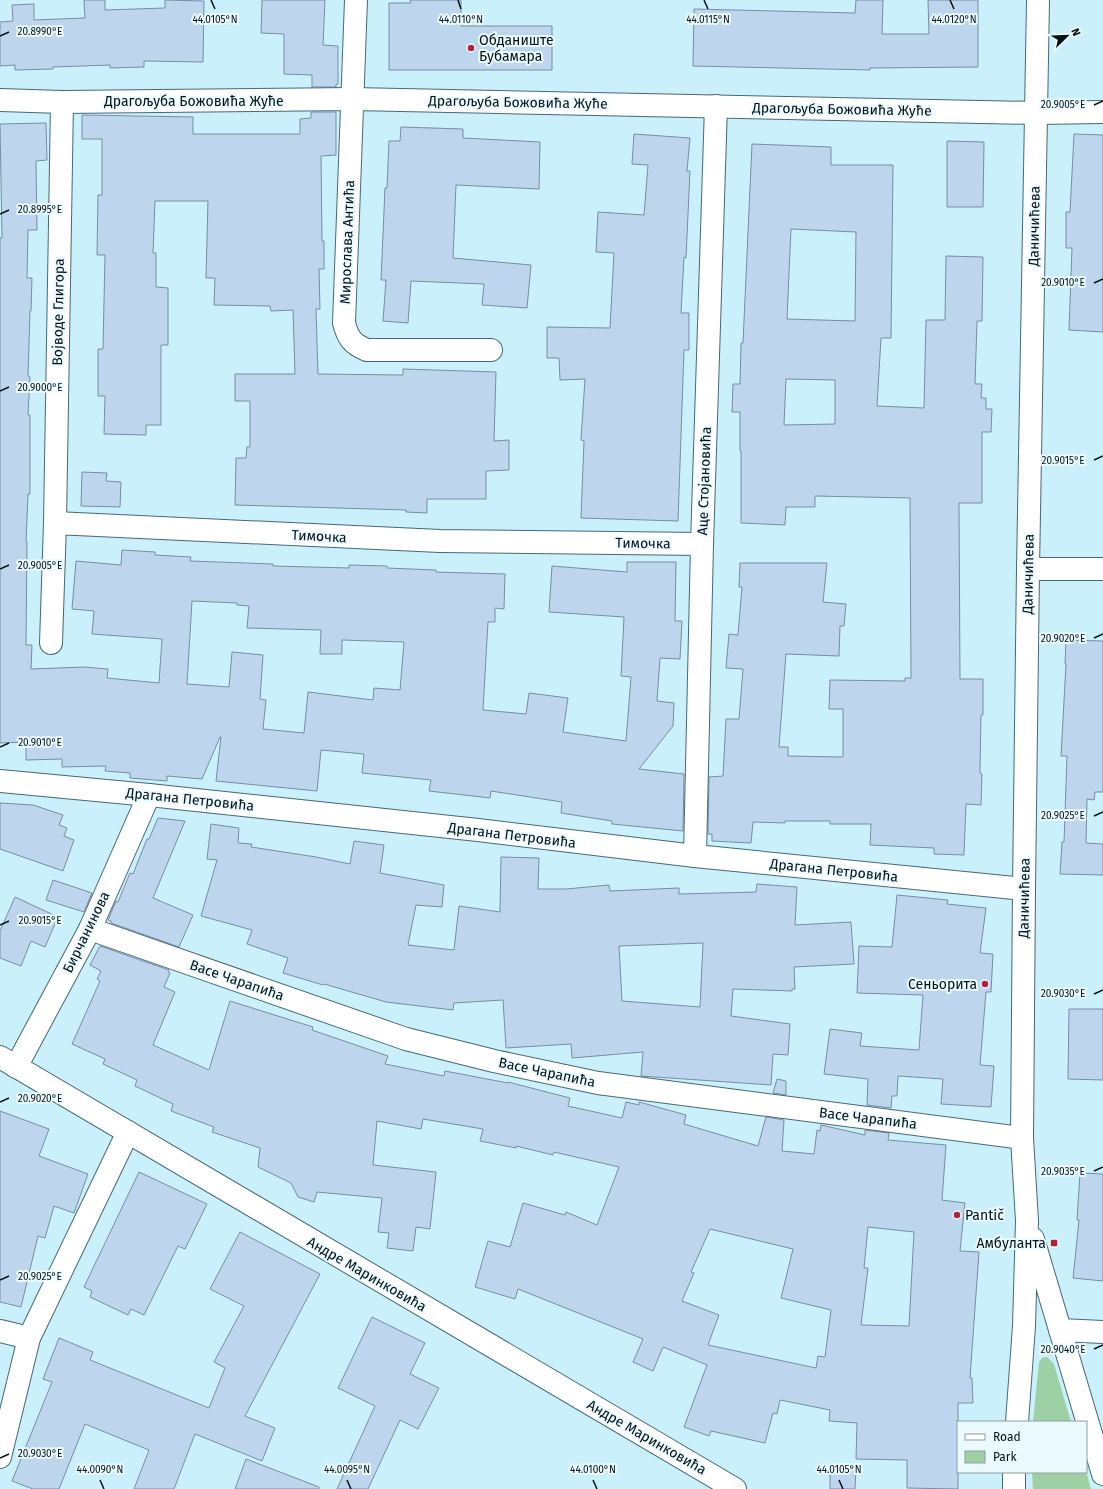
<svg xmlns="http://www.w3.org/2000/svg" width="1103" height="1489" viewBox="0 0 1103 1489" font-family="'Fira Sans',sans-serif">
  <style>
    .green { fill: #9ed0a5 }
    .building { fill: #bdd6ed; stroke: #768da3; fill-rule: evenodd }
    .lines { fill: none; stroke-linecap: round; stroke-linejoin: round }
    .minor-casing { stroke: #466972; stroke-width: 24 }
    .tertiary-casing { stroke: #466972; stroke-width: 24 }
    .minor { stroke: #fff; stroke-width: 22 }
    .tertiary { stroke: #fff; stroke-width: 22 }
    .ticks { fill: none; stroke: #051215; stroke-width: 1.5 }
    .poi-dot { fill: #b32038; stroke: #eafafe; stroke-width: 1.5 }
    .labels { text-anchor: middle; stroke-width: 4; stroke-linejoin: round; paint-order: stroke }
    .poi-label { font-size: 14px; fill: #051215; stroke: #eafafe; text-anchor: start }
    .street-label { font-size: 14px; fill: #051215; stroke: #eafafe }
    .ticks-label { font-size: 10px; text-anchor: middle; fill: #051215; stroke: #eafafe; stroke-width: 4; stroke-linejoin: round; paint-order: stroke }
  </style>
  <rect width="100%" height="100%" fill="#caf1fb"/>
  <!-- green -->
  <g class="green">
    <polygon points="1047,1357 1054,1364 1071,1422 1033,1422 1039,1362 1042,1358"/>
    <polygon points="1086,1471 1091,1489 1033,1489 1032,1472"/>
  </g>
  <!-- building -->
  <g class="building">
    <polygon points="84,0 105,0 105,10 165,8 165,0 204,1 203,62 144,61 144,67 110,68 110,65 53,67 53,69 15,70 15,65 0,66 0,22 13,21 12,5 34,4 34,20 85,18"/>
    <polygon points="262,0 325,0 323,45 338,46 338,84 336,84 336,87 312,87 312,75 284,74 284,34 261,33"/>
    <polygon points="410,0 461,0 461,26 552,26 552,70 389,70 389,3 411,3"/>
    <polygon points="856,0 883,0 882,34 929,34 928,0 978,0 978,67 870,68 870,70 693,66 694,9 855,13"/>
    <polygon points="311,112 336,112 336,155 321,156 322,241 324,241 324,269 319,269 320,309 316,309 318,374 403,375 403,369 496,372 494,441 509,440 509,470 486,471 486,499 427,499 427,513 406,512 406,510 235,505 236,458 246,458 247,447 250,447 250,401 235,401 235,374 295,374 293,310 271,311 270,306 214,305 215,278 206,278 208,201 155,201 153,253 156,253 156,287 168,288 168,345 161,345 161,425 146,425 146,435 104,434 105,396 98,396 98,349 103,349 105,255 97,255 98,195 102,195 102,139 82,139 82,115 193,117 193,134 300,134 300,119 311,118"/>
    <path d="M 46,123 L 47,160 L 36,161 L 37,230 L 28,230 L 27,278 L 32,278 L 31,311 L 30,311 L 28,376 L 30,377 L 28,415 L 30,415 L 30,494 L 28,494 L 26,542 L 27,542 L 26,645 L 32,645 L 31,669 L 84,667 L 108,669 L 107,678 L 159,683 L 162,639 L 92,634 L 94,611 L 72,609 L 76,561 L 121,565 L 122,550 L 155,552 L 155,555 L 191,557 L 190,561 L 273,564 L 273,566 L 349,568 L 349,565 L 387,566 L 387,568 L 436,570 L 436,572 L 505,574 L 504,609 L 495,608 L 495,622 L 488,622 L 483,710 L 526,714 L 529,693 L 568,698 L 563,732 L 626,741 L 631,677 L 621,676 L 624,617 L 549,612 L 552,566 L 627,572 L 627,562 L 676,562 L 675,621 L 682,621 L 680,659 L 660,658 L 657,701 L 674,703 L 673,726 L 639,769 L 684,774 L 683,831 L 612,824 L 612,821 L 561,813 L 562,802 L 491,791 L 490,798 L 429,791 L 431,780 L 362,773 L 364,754 L 321,750 L 317,791 L 216,781 L 221,737 L 220,737 L 202,779 L 167,776 L 167,781 L 130,778 L 130,773 L 105,771 L 106,766 L 62,767 L 62,759 L 26,760 L 26,742 L 0,743 L 0,238 L 2,238 L 0,124 ZM 192,601 L 237,603 L 237,605 L 249,606 L 247,628 L 321,630 L 320,654 L 342,654 L 342,640 L 404,642 L 400,690 L 374,688 L 373,700 L 308,692 L 304,733 L 263,729 L 266,700 L 260,699 L 263,655 L 232,652 L 229,687 L 187,684 Z"/>
    <polygon points="401,127 463,129 463,138 540,142 539,189 456,185 453,258 531,265 527,308 482,305 484,284 411,281 408,323 383,321 386,280 381,280 385,188 387,188 389,141 400,141"/>
    <polygon points="634,134 690,138 687,171 690,171 686,258 684,257 681,313 689,313 689,350 684,350 678,521 581,518 584,441 581,440 585,379 560,380 559,358 547,358 547,327 610,328 614,253 596,252 598,212 644,215 648,165 632,164"/>
    <polygon points="1074,134 1103,135 1103,332 1069,330 1072,248 1066,248 1066,212 1070,212"/>
    <polygon points="947,141 984,142 983,207 947,207"/>
    <path d="M 752,144 L 831,147 L 831,165 L 893,165 L 891,338 L 881,338 L 877,406 L 924,408 L 926,320 L 945,320 L 946,256 L 983,257 L 982,321 L 977,321 L 975,384 L 982,384 L 981,398 L 986,398 L 986,409 L 992,409 L 991,432 L 982,432 L 982,503 L 959,503 L 960,679 L 983,679 L 983,715 L 981,715 L 980,773 L 982,774 L 981,805 L 966,804 L 964,855 L 934,854 L 934,848 L 870,845 L 871,824 L 830,824 L 830,821 L 785,821 L 785,823 L 753,822 L 751,843 L 712,841 L 712,834 L 708,834 L 709,777 L 723,776 L 726,719 L 739,719 L 743,669 L 726,668 L 729,634 L 738,635 L 742,587 L 739,587 L 740,563 L 827,563 L 823,602 L 846,604 L 844,626 L 840,626 L 839,656 L 786,654 L 779,747 L 788,747 L 788,756 L 843,757 L 843,709 L 829,709 L 830,680 L 905,681 L 905,678 L 911,678 L 910,498 L 815,496 L 815,507 L 786,507 L 785,525 L 741,523 L 741,451 L 740,451 L 740,412 L 732,412 L 733,384 L 740,384 L 741,343 L 743,343 ZM 791,229 L 856,232 L 855,321 L 787,319 ZM 786,379 L 835,380 L 835,424 L 784,425 Z"/>
    <polygon points="82,472 107,473 106,481 121,482 120,507 81,506"/>
    <polygon points="1066,640 1103,641 1103,792 1095,792 1094,800 1087,799 1086,843 1103,844 1103,875 1060,874 1062,842 1064,842 1067,756 1061,756 1066,664 1065,664"/>
    <polygon points="0,803 33,805 63,815 59,825 67,828 64,836 74,840 63,871 0,849"/>
    <polygon points="158,818 185,821 153,898 193,915 179,947 111,923 111,921 108,920 116,901 118,902 130,873 133,874 147,839 149,839"/>
    <path d="M 211,824 L 239,828 L 238,843 L 252,844 L 251,847 L 316,857 L 350,864 L 354,841 L 384,845 L 380,873 L 444,885 L 442,907 L 416,905 L 408,945 L 454,950 L 459,906 L 500,912 L 501,857 L 539,858 L 538,889 L 566,889 L 609,885 L 610,891 L 679,888 L 679,894 L 756,892 L 757,884 L 797,887 L 795,925 L 851,922 L 854,964 L 794,967 L 795,989 L 792,989 L 792,991 L 733,989 L 731,1016 L 790,1024 L 788,1055 L 773,1054 L 771,1085 L 641,1076 L 643,1052 L 572,1058 L 571,1044 L 506,1048 L 503,1000 L 454,1003 L 453,1010 L 386,1002 L 324,984 L 323,985 L 283,973 L 288,958 L 247,944 L 252,930 L 201,916 L 217,860 L 207,859 ZM 703,943 L 700,1007 L 622,1001 L 619,946 Z"/>
    <polygon points="53,880 92,893 84,912 46,900"/>
    <polygon points="897,895 948,900 947,904 986,908 980,953 993,954 991,992 986,992 980,1065 994,1066 991,1107 941,1104 943,1079 898,1076 897,1096 892,1096 891,1108 867,1105 868,1079 824,1074 830,1029 862,1033 860,1046 919,1050 923,995 857,993 859,946 892,947"/>
    <polygon points="15,897 58,917 45,947 31,941 21,966 0,958 0,931"/>
    <path d="M 100,946 L 169,970 L 168,972 L 170,973 L 164,987 L 175,992 L 153,1045 L 209,1070 L 230,1001 L 313,1027 L 312,1030 L 388,1056 L 385,1064 L 444,1076 L 445,1071 L 508,1083 L 508,1082 L 570,1098 L 568,1106 L 622,1118 L 626,1102 L 639,1105 L 639,1102 L 686,1115 L 684,1124 L 758,1146 L 766,1117 L 784,1120 L 782,1151 L 814,1154 L 817,1130 L 820,1131 L 821,1125 L 865,1135 L 865,1130 L 889,1133 L 888,1140 L 946,1145 L 942,1200 L 965,1203 L 960,1251 L 979,1252 L 970,1378 L 972,1378 L 973,1403 L 958,1403 L 958,1489 L 907,1488 L 907,1460 L 856,1459 L 857,1423 L 829,1421 L 830,1410 L 780,1400 L 777,1414 L 773,1413 L 765,1443 L 711,1431 L 709,1436 L 684,1427 L 707,1365 L 663,1347 L 653,1371 L 633,1362 L 643,1339 L 518,1289 L 515,1299 L 475,1287 L 488,1241 L 510,1247 L 523,1203 L 565,1215 L 566,1212 L 597,1225 L 619,1167 L 554,1152 L 553,1155 L 516,1146 L 516,1148 L 480,1141 L 483,1129 L 423,1119 L 421,1129 L 377,1121 L 373,1165 L 436,1172 L 430,1229 L 416,1227 L 413,1251 L 387,1248 L 389,1233 L 378,1232 L 382,1198 L 317,1192 L 314,1202 L 298,1197 L 291,1183 L 258,1167 L 260,1148 L 212,1132 L 214,1127 L 171,1111 L 173,1104 L 135,1086 L 137,1080 L 103,1064 L 105,1059 L 72,1044 L 100,981 L 97,979 L 101,971 L 90,965 ZM 868,1227 L 914,1232 L 909,1326 L 861,1325 L 868,1268 L 864,1268 ZM 710,1229 L 793,1249 L 781,1298 L 831,1310 L 825,1357 L 818,1356 L 816,1368 L 708,1345 L 719,1315 L 682,1301 L 694,1273 L 691,1272 Z"/>
    <polygon points="1069,1009 1103,1009 1103,1080 1068,1079"/>
    <polygon points="777,1079 786,1081 786,1095 773,1093"/>
    <polygon points="0,1111 49,1129 39,1156 88,1174 74,1213 54,1206 45,1238 38,1236 21,1307 0,1302"/>
    <polygon points="139,1172 207,1204 185,1249 178,1246 144,1315 131,1309 128,1315 90,1297 92,1291 84,1287"/>
    <polygon points="1080,1173 1103,1174 1103,1281 1073,1278 1079,1220 1077,1220"/>
    <polygon points="240,1232 320,1274 245,1416 275,1428 262,1461 195,1434 174,1489 134,1489 149,1450 85,1424 59,1489 33,1489 12,1481 52,1382 43,1379 59,1338 93,1352 90,1360 209,1408 225,1368 214,1362 244,1306 210,1289"/>
    <polygon points="372,1317 425,1343 410,1374 439,1388 418,1429 400,1420 368,1489 337,1489 375,1406 338,1388"/>
    <polygon points="246,1459 319,1487 319,1489 235,1489"/>
    <polygon points="830,1468 856,1468 855,1489 830,1489"/>
  </g>
  <g class="lines">
    <!-- minor casing -->
    <g class="minor-casing">
      <g id="minor">
        <path d="M 356,0 L 344,323 C 348,338 352,344 367,350 L 491,350"/>
        <polyline points="0,100 62,102 353,99 1036,113 1103,112"/>
        <polyline points="55,523 62,102"/>
        <polyline points="1028,569 1103,569"/>
        <polyline points="51,643 55,523 440,541 702,544"/>
        <polyline points="0,781 149,795 478,830 695,856 1024,889"/>
        <polyline points="695,856 702,544 716,106"/>
        <polyline points="90,929 406,1039 494,1061 598,1083 1022,1138"/>
        <polyline points="0,1057 735,1489"/>
        <polyline points="16,1067 90,929 149,795"/>
        <polyline points="1060,1330 1103,1332"/>
        <polyline points="0,1331 29,1338"/>
        <polyline points="0,1457 29,1338 128,1132"/>
      </g>
    </g>
    <!-- tertiary casing -->
    <g class="tertiary-casing">
      <g id="tertiary">
        <polyline points="1033,1239 1103,1474"/>
        <polyline points="1017,1422 1024,1326 1027,1221 1022,1138 1024,889 1028,569 1038,0"/>
        <polyline points="1014,1489 1014,1472"/>
      </g>
    </g>
    <!-- minor -->
    <use href="#minor" class="minor"/>
    <!-- tertiary -->
    <use href="#tertiary" class="tertiary"/>
  </g>
  <!-- ticks -->
  <path class="ticks" d="M 211,0 L 215,9M 458,0 L 461,9M 704,0 L 708,9M 950,0 L 954,9M 0,36 L 9,32M 1094,105 L 1103,101M 0,214 L 9,210M 1094,283 L 1103,279M 0,391 L 9,387M 1094,460 L 1103,456M 0,569 L 9,565M 1094,638 L 1103,634M 0,747 L 9,743M 1094,816 L 1103,812M 0,925 L 9,921M 1094,994 L 1103,990M 0,1102 L 9,1098M 1094,1171 L 1103,1167M 0,1280 L 9,1276M 1094,1349 L 1103,1345M 0,1458 L 9,1454M 100,1480 L 104,1489M 347,1480 L 351,1489M 593,1480 L 597,1489M 839,1480 L 843,1489"/>
  <!-- markers -->
  <g class="poi-dot">
    <circle cx="471" cy="48" r="4"/>
    <circle cx="985" cy="984" r="4"/>
    <circle cx="957" cy="1215" r="4"/>
    <rect x="1050" y="1239" width="8" height="8" rx="2"/>
  </g>
  <g class="labels">
    <!-- poi labels -->
    <g class="poi-label">
      <text x="479" y="45">Обданиште<tspan x="479" dy="16">Бубамара</tspan></text>
      <text x="977" y="989" text-anchor="end">Сеньорита</text>
      <text x="965" y="1220">Pantič</text>
      <text x="1046" y="1248" text-anchor="end">Амбуланта</text>
    </g>
    <!-- street labels -->
    <g class="street-label">
      <text x="194" y="106">Драгољуба Божовића Жуће</text>
      <text transform="translate(518 102) rotate(1)" y="5">Драгољуба Божовића Жуће</text>
      <text transform="translate(842 109) rotate(1)" y="5">Драгољуба Божовића Жуће</text>
      <text transform="translate(1034 226) rotate(-89)" y="5">Даничићева</text>
      <text transform="translate(347 242) rotate(-88)" y="5">Мирослава Антића</text>
      <text transform="translate(58 312) rotate(-89)" y="5">Војводе Глигора</text>
      <text transform="translate(704 481) rotate(-88)" y="5">Аце Стојановића</text>
      <text transform="translate(319 536) rotate(3)" y="5">Тимочка</text>
      <text transform="translate(643 543) rotate(1)" y="5">Тимочка</text>
      <text transform="translate(1028 574) rotate(-89)" y="5">Даничићева</text>
      <text transform="translate(190 799) rotate(6)" y="5">Драгана Петровића</text>
      <text transform="translate(512 835) rotate(7)" y="5">Драгана Петровића</text>
      <text transform="translate(834 870) rotate(6)" y="5">Драгана Петровића</text>
      <text transform="translate(1024 898) rotate(-89)" y="5">Даничићева</text>
      <text transform="translate(86 932) rotate(-64)" y="5">Бирчанинова</text>
      <text transform="translate(237 980) rotate(19)" y="5">Васе Чарапића</text>
      <text transform="translate(547 1072) rotate(12)" y="5">Васе Чарапића</text>
      <text transform="translate(868 1118) rotate(7)" y="5">Васе Чарапића</text>
      <text transform="translate(367 1274) rotate(30)" y="5">Андре Маринковића</text>
      <text transform="translate(647 1437) rotate(30)" y="5">Андре Маринковића</text>
    </g>
  </g>
  <g class="ticks-label">
    <text x="215" y="23">44.0105°N</text>
    <text x="461" y="23">44.0110°N</text>
    <text x="708" y="23">44.0115°N</text>
    <text x="954" y="23">44.0120°N</text>
    <text x="40" y="35">20.8990°E</text>
    <text x="1063" y="108">20.9005°E</text>
    <text x="40" y="213">20.8995°E</text>
    <text x="1063" y="286">20.9010°E</text>
    <text x="40" y="391">20.9000°E</text>
    <text x="1063" y="464">20.9015°E</text>
    <text x="40" y="569">20.9005°E</text>
    <text x="1063" y="642">20.9020°E</text>
    <text x="40" y="746">20.9010°E</text>
    <text x="1063" y="819">20.9025°E</text>
    <text x="40" y="924">20.9015°E</text>
    <text x="1063" y="997">20.9030°E</text>
    <text x="40" y="1102">20.9020°E</text>
    <text x="1063" y="1175">20.9035°E</text>
    <text x="40" y="1280">20.9025°E</text>
    <text x="1063" y="1353">20.9040°E</text>
    <text x="40" y="1457">20.9030°E</text>
    <text x="100" y="1473">44.0090°N</text>
    <text x="347" y="1473">44.0095°N</text>
    <text x="593" y="1473">44.0100°N</text>
    <text x="839" y="1473">44.0105°N</text>
  </g>
  <!-- legend -->
  <rect x="957" y="1421" width="130" height="52" fill="#eafafe" stroke="#8e9da1"/>
  <rect x="965" y="1434" width="20" height="6" fill="#ffffff" stroke="#8e9da1"/>
  <text x="993" y="1441" font-size="12" fill="#051215">Road</text>
  <rect x="965" y="1451" width="20" height="12" fill="#9ed0a5" stroke="#8e9da1"/>
  <text x="993" y="1461" font-size="12" fill="#051215">Park</text>
  <!-- north arrow -->
  <g transform="translate(1067 36) rotate(67)" stroke="#eafafe" stroke-width="3" paint-order="stroke">
  <path d="M0-3L7 15L0 10L-7 15Z" fill="#051215"/>
  <text y="-6" font-size="11" font-weight="bold" text-anchor="middle" fill="#051215">N</text>
  </g>
</svg>
